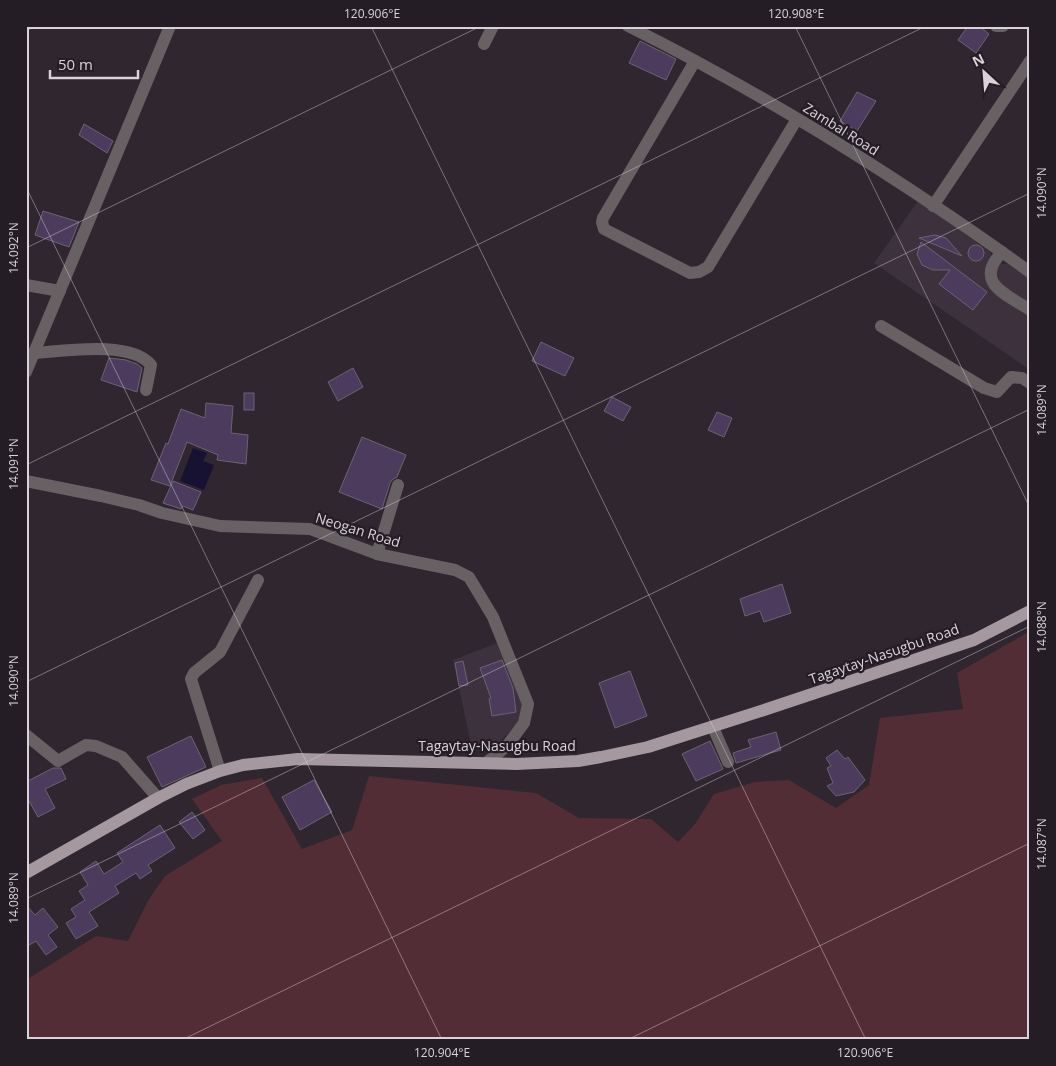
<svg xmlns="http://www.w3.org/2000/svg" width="1056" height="1066" viewBox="0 0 1056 1066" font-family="'Open Sans',sans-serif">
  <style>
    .built { fill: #3d313d }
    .green { fill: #522d36 }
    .water { fill: #181232 }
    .building { fill: #4c3b5d; stroke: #6a6470 }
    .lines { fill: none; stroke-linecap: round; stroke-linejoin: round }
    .minor { stroke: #676164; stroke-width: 12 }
    .major { stroke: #a5989f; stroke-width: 12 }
    .ticks { fill: none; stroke: #d9d3d9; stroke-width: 1; stroke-opacity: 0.45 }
    .labels { text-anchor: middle; stroke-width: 4.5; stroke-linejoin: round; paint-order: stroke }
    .street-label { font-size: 14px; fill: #d9d3d9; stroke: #251d25 }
    .neatline { fill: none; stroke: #d9d3d9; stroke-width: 2 }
    .ticks-label { font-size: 12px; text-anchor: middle; fill: #d9d3d9 }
  </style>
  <rect width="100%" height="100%" fill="#2f262f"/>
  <!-- built -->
  <g class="built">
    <polygon points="918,201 990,252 991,257 1002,264 1008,264 1030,279 1030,370 874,263"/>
    <polygon points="500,642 523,708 520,720 492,751 472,749 453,660"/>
  </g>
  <!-- green -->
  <polygon class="green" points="1030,631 1030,1040 26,1040 26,980 96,936 128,941 149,899 165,876 222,841 192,799 221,785 262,778 302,849 352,830 369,776 536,793 579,818 651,819 678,842 695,824 714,794 755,782 789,780 836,808 869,785 880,718 963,709 957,673"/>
  <!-- water -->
  <polygon class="water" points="193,448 207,453 203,461 214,465 204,490 180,481"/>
  <!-- building -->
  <g class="building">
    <polygon points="968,26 979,26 989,34 976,53 958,40"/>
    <polygon points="640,41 676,59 666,80 629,63"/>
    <polygon points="857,92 876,101 857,131 840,121"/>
    <polygon points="84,124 113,141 107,153 79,135"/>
    <polygon points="43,211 79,222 69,247 35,235"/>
    <polygon points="935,235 946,238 962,256 919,238"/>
    <polygon points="921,242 987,292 973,310 939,284 950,270 933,270 922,265 917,254"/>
    <circle cx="976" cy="253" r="8"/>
    <polygon points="541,342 574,358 565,376 532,361"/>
    <polygon points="109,358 126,360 137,364 142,368 137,392 101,380"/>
    <polygon points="353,368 363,387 338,401 328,382"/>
    <rect x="244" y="393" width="10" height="17"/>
    <polygon points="612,397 631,407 623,421 604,411"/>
    <polygon points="206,403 233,406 231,433 248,435 246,464 217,460 218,455 187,442 170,486 151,480 166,443 168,444 181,409 205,418"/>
    <polygon points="717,412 732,418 724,437 708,430"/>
    <polygon points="362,437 406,455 397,477 393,479 390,483 382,509 339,492"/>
    <polygon points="173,481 201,492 193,510 183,506 181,509 163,503"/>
    <polygon points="782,584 791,613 764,622 760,611 745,616 740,599"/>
    <polygon points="502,660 513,688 516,712 492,716 489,699 491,698 480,668"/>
    <polygon points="463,661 468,685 459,686 455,663"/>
    <polygon points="630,671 647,716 615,728 599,683"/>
    <polygon points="776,732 781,750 736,763 733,753 751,747 748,740"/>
    <polygon points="191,736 206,767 162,787 147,757"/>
    <polygon points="710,741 723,769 696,781 682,754"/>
    <polygon points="837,750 845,759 848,757 865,780 854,792 836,796 827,786 833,783 827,768 831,766 826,758"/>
    <polygon points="53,768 61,768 66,779 45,789 55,808 38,817 26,796 26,782"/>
    <polygon points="314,780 332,812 300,830 282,797"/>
    <polygon points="192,812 205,830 193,839 179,822"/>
    <polygon points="160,825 175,848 148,865 152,871 140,879 136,873 115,886 119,893 89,912 98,926 76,939 66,923 76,917 71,909 85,900 79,891 88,885 80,872 96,861 104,874 123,862 117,853"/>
    <polygon points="26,905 35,915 43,908 58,927 48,935 57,947 46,955 36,941 26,947"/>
  </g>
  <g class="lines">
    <!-- minor -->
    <g class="minor">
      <path d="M 628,26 C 769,96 903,181 1030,272"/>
      <polyline points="996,26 1003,26"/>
      <polyline points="484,44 493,26"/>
      <polyline points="695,61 603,218 602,222 604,229 690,273 699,272 708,267 797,119"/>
      <polyline points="933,206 1030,61"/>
      <path d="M 1002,252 C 973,283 1006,294 1030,310"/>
      <polyline points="26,285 60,291"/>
      <polyline points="881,326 984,388 997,392 1011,377 1022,378 1030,383"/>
      <path d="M 34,353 C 64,351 131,340 151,365 L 146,390"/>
      <polyline points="26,372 170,26"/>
      <polyline points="26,481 101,496 139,505 162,513 220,526 310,529 377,554 455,570 469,577 493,617 528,704 524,723 507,746 486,763"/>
      <polyline points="377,554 398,485"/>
      <polyline points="713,727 728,762"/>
      <polyline points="26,735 58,761 86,745 96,746 122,757 158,798"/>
      <polyline points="220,771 191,679 194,673 220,652 258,580"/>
    </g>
    <!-- major -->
    <polyline class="major" points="26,873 158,798 186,784 220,771 243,765 298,759 516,764 578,761 601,757 648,747 767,709 974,640 1030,611"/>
  </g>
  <!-- ticks -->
  <path class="ticks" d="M 371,26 L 866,1040M 795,26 L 1030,508M 26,31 L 36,26M 26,187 L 442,1040M 26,248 L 481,26M 26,465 L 926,26M 26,682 L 1030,193M 26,899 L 1030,409M 182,1040 L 1030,626M 627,1040 L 1030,843"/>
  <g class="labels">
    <!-- street labels -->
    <g class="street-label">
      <text transform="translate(841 129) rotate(32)" y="5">Zambal Road</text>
      <text transform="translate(358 530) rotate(17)" y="5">Neogan Road</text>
      <text transform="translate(884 654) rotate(-19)" y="5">Tagaytay-Nasugbu Road</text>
      <text x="497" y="751">Tagaytay-Nasugbu Road</text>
    </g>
  </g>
  <!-- border -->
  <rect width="1056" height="1066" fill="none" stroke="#251d25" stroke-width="55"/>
  <!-- north arrow -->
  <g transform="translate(984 72) rotate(334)" stroke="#251d25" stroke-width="4" paint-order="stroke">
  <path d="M0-4L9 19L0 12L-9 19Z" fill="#d9d3d9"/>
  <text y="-8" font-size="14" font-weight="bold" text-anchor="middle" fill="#d9d3d9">N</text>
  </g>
  <!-- scale -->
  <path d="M50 70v8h88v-8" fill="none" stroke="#d9d3d9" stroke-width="2.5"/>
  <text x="58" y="70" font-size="15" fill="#d9d3d9" stroke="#251d25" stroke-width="4" paint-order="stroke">50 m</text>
  <rect x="28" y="28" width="1000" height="1010" class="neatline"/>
  <g class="ticks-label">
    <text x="372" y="18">120.906°E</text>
    <text x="796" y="18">120.908°E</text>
    <text transform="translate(1042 193) rotate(-90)" y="4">14.090°N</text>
    <text transform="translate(14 248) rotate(-90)" y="4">14.092°N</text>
    <text transform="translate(1042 410) rotate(-90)" y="4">14.089°N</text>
    <text transform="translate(14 464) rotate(-90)" y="4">14.091°N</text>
    <text transform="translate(1042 627) rotate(-90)" y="4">14.088°N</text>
    <text transform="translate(14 681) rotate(-90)" y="4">14.090°N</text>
    <text transform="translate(1042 844) rotate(-90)" y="4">14.087°N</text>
    <text transform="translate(14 898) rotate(-90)" y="4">14.089°N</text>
    <text x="442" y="1057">120.904°E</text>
    <text x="865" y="1057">120.906°E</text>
  </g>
</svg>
